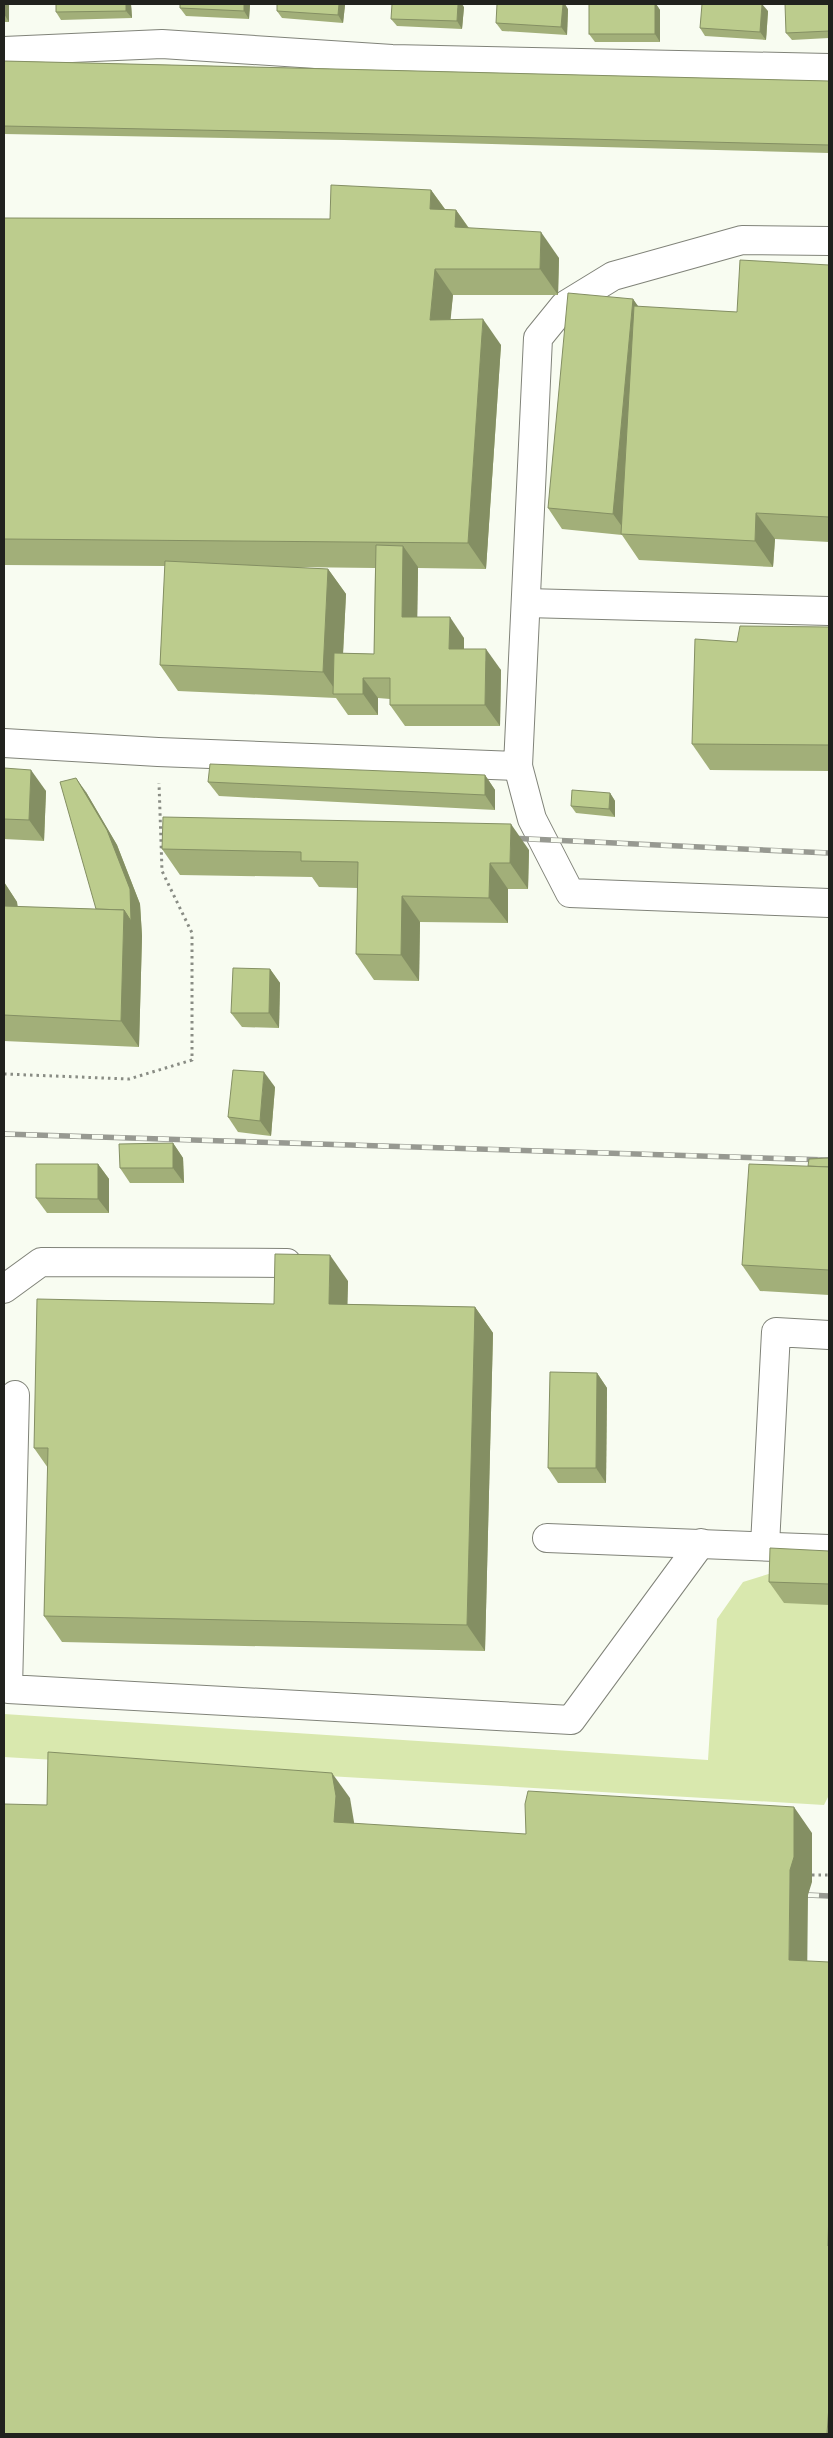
<svg xmlns="http://www.w3.org/2000/svg" width="833" height="2438" viewBox="0 0 833 2438" font-family="'Nunito Sans',sans-serif">
  <style>
    .green { fill: #d9e8ae }
    .lines { fill: none; stroke-linecap: round; stroke-linejoin: round }
    .minor-casing { stroke: #808379; stroke-width: 30 }
    .path { stroke: #898c84; stroke-width: 3; stroke-dasharray: 2.5 4; stroke-linecap: butt }
    .minor { stroke: #fff; stroke-width: 28 }
    .rail-casing { stroke: #979991; stroke-width: 5.5 }
    .rail { stroke: #f8fcf1; stroke-width: 4; stroke-dasharray: 11; stroke-linecap: butt }
    .wall { fill: #a2af79; fill-rule: evenodd }
    .shaded-wall { fill: #848f63 }
    .building { fill: #bccc8d; stroke: #848f63 }
  </style>
  <rect width="100%" height="100%" fill="#f8fcf1"/>
  <!-- green -->
  <polygon class="green" points="785,1569 829,1605 829,1795 824,1805 4,1757 4,1714 708,1760 717,1619 743,1582"/>
  <g class="lines">
    <!-- minor casing -->
    <g class="minor-casing">
      <g id="minor">
        <polyline points="4,51 162,44 392,59 829,68"/>
        <polyline points="526,603 829,611"/>
        <polyline points="4,743 158,752 518,766 538,338 564,306 613,276 742,240 829,241"/>
        <polyline points="518,766 532,819 570,893 829,903"/>
        <polyline points="4,1289 41,1262 287,1263"/>
        <polyline points="15,1395 8,1689 571,1720 701,1543"/>
        <polyline points="547,1538 829,1549"/>
        <polyline points="765,1545 776,1332 829,1335"/>
      </g>
    </g>
    <!-- path -->
    <g class="path">
      <polyline points="4,1074 129,1079 192,1060 192,933 162,871 159,783"/>
      <polyline points="812,1875 829,1875"/>
    </g>
    <!-- minor -->
    <use href="#minor" class="minor"/>
    <!-- rail casing -->
    <g class="rail-casing">
      <g id="rail">
        <polyline points="507,838 829,853"/>
        <polyline points="4,1134 829,1160"/>
        <polyline points="808,1895 829,1896"/>
      </g>
    </g>
    <!-- rail -->
    <use href="#rail" class="rail"/>
  </g>
  <!-- wall -->
  <g class="wall">
    <rect x="4" y="4" width="5" height="18"/>
    <polygon points="56,4 131,4 132,18 61,20 56,12"/>
    <polygon points="250,4 249,19 186,16 180,8"/>
    <polygon points="277,4 344,4 345,5 343,23 282,18 277,11"/>
    <polygon points="589,4 656,4 660,10 660,42 595,42 589,34"/>
    <polygon points="829,4 829,38 792,40 786,33"/>
    <polygon points="464,7 462,29 397,26 391,19"/>
    <polygon points="568,9 567,35 502,31 496,23"/>
    <polygon points="768,11 766,40 705,36 700,28"/>
    <polygon points="4,61 829,81 829,153 344,140 4,134"/>
    <path d="M 431,190 L 445,209 L 456,210 L 469,228 L 559,258 L 558,295 L 453,295 L 450,320 L 501,345 L 486,569 L 418,568 L 417,617 L 464,638 L 464,649 L 501,670 L 500,726 L 405,726 L 390,705 L 390,699 L 378,698 L 378,715 L 348,715 L 336,698 L 178,691 L 160,665 L 165,566 L 4,565 L 4,218 L 330,219 ZM 292,567 L 375,568 L 374,654 L 343,653 L 346,594 L 328,569 Z"/>
    <polygon points="829,265 829,542 775,539 773,567 639,560 622,535 562,529 548,508 633,299 638,307 737,312"/>
    <polygon points="829,627 829,771 710,770 692,744 737,642"/>
    <polygon points="4,768 46,791 44,841 4,839"/>
    <polygon points="485,775 495,790 495,810 219,796 208,782"/>
    <polygon points="86,792 117,845 140,904 142,936 139,1047 4,1041 4,882 17,902 18,907 96,909"/>
    <polygon points="610,793 615,801 615,817 576,813 571,806"/>
    <polygon points="162,849 529,850 528,889 508,889 508,923 420,922 419,981 374,980 356,954 358,888 319,887 312,877 180,875"/>
    <polygon points="270,969 280,983 279,1028 242,1027 231,1013"/>
    <polygon points="275,1087 271,1136 238,1132 228,1117"/>
    <polygon points="173,1143 183,1158 184,1183 130,1183 120,1168"/>
    <polygon points="829,1158 829,1295 760,1291 742,1265 808,1166"/>
    <polygon points="98,1164 109,1179 109,1213 47,1213 36,1198"/>
    <polygon points="348,1281 347,1304 475,1307 493,1333 485,1651 62,1642 44,1616 48,1468 34,1448 274,1304"/>
    <polygon points="597,1373 607,1388 606,1483 558,1483 548,1468"/>
    <polygon points="829,1551 829,1605 784,1603 769,1582"/>
  </g>
  <!-- shaded-wall -->
  <g class="shaded-wall">
    <polygon points="4,4 9,4 9,22 4,14"/>
    <polygon points="126,4 131,4 132,18 126,11"/>
    <polygon points="244,4 250,4 249,19 244,11"/>
    <polygon points="339,4 344,4 345,5 343,23 338,15"/>
    <polygon points="458,4 462,4 464,7 462,29 457,21"/>
    <polygon points="563,4 565,4 568,9 567,35 561,27"/>
    <polygon points="655,4 656,4 660,10 660,42 655,34"/>
    <polygon points="762,4 768,11 766,40 760,32"/>
    <polygon points="431,190 449,215 430,209"/>
    <polygon points="456,210 474,236 455,227"/>
    <polygon points="541,232 559,258 558,295 540,269"/>
    <polygon points="435,269 453,295 448,346 430,320"/>
    <polygon points="633,299 648,320 628,535 613,514"/>
    <polygon points="483,319 501,345 486,569 468,543"/>
    <polygon points="756,513 775,539 773,567 755,541"/>
    <polygon points="403,546 418,567 417,638 402,617"/>
    <polygon points="328,569 346,594 341,694 338,694 323,672"/>
    <polygon points="450,617 464,638 464,670 449,649"/>
    <polygon points="486,649 501,670 500,726 485,705"/>
    <polygon points="363,678 378,698 378,715 363,694"/>
    <polygon points="31,770 46,791 44,841 29,820"/>
    <polygon points="485,775 495,790 495,810 485,795"/>
    <polygon points="76,778 86,792 117,845 140,904 142,936 139,1047 121,1021 124,910"/>
    <polygon points="610,793 615,801 615,817 609,809"/>
    <polygon points="511,824 529,850 528,889 510,863"/>
    <polygon points="490,863 508,889 508,923 489,898"/>
    <polygon points="4,882 17,902 18,932 4,911"/>
    <polygon points="402,896 420,922 419,981 401,955"/>
    <polygon points="270,969 280,983 279,1028 269,1013"/>
    <polygon points="264,1072 275,1087 271,1136 260,1121"/>
    <polygon points="173,1143 183,1158 184,1183 173,1168"/>
    <polygon points="98,1164 109,1179 109,1213 98,1199"/>
    <polygon points="330,1255 348,1281 347,1330 329,1304"/>
    <polygon points="475,1307 493,1333 485,1651 467,1625"/>
    <polygon points="597,1373 607,1388 606,1483 596,1468"/>
    <polygon points="332,1773 350,1798 354,1822 352,1848 334,1822"/>
    <polygon points="794,1807 812,1833 812,1882 808,1895 807,1986 789,1960 790,1870"/>
    <polygon points="829,2207 829,2248 828,2246"/>
    <polygon points="829,2405 829,2434 827,2434"/>
  </g>
  <!-- building -->
  <g class="building">
    <polygon points="56,4 126,4 126,11 56,12"/>
    <polygon points="180,4 244,4 244,11 180,8"/>
    <polygon points="277,4 339,4 338,15 277,11"/>
    <polygon points="392,4 458,4 457,21 391,19"/>
    <polygon points="497,4 563,4 561,27 496,23"/>
    <rect x="589" y="4" width="66" height="30"/>
    <polygon points="702,4 762,4 760,32 700,28"/>
    <polygon points="785,4 829,4 829,31 786,33"/>
    <polygon points="4,61 829,81 829,145 339,133 4,126"/>
    <polygon points="331,185 431,190 430,209 456,210 455,227 541,232 540,269 435,269 430,320 483,319 468,543 4,539 4,218 330,219"/>
    <polygon points="740,260 829,265 829,517 756,513 755,541 621,534 634,306 737,312"/>
    <polygon points="568,293 633,299 613,514 548,508"/>
    <polygon points="376,545 403,546 402,617 450,617 449,649 486,649 485,705 390,705 390,678 363,678 363,694 333,694 334,653 374,654"/>
    <polygon points="165,561 328,569 323,672 160,665"/>
    <polygon points="740,626 829,627 829,745 692,744 695,639 737,642"/>
    <polygon points="210,764 485,775 485,795 208,782"/>
    <polygon points="4,768 31,770 29,820 4,819"/>
    <polygon points="76,778 107,830 130,889 131,921 124,910 96,909 60,782"/>
    <polygon points="572,790 610,793 609,809 571,806"/>
    <polygon points="163,817 511,824 510,863 490,863 489,898 402,896 401,955 356,954 358,862 301,861 301,852 162,849"/>
    <polygon points="4,906 124,910 121,1021 4,1015"/>
    <polygon points="233,968 270,969 269,1013 231,1013"/>
    <polygon points="233,1070 264,1072 260,1121 228,1117"/>
    <polygon points="173,1143 173,1168 120,1168 119,1144"/>
    <polygon points="829,1158 829,1167 808,1166 809,1159"/>
    <polygon points="36,1164 98,1164 98,1199 36,1198"/>
    <polygon points="749,1164 829,1167 829,1270 742,1265"/>
    <polygon points="275,1254 330,1255 329,1304 475,1307 467,1625 44,1616 48,1448 34,1448 37,1299 274,1304"/>
    <polygon points="550,1372 597,1373 596,1468 548,1468"/>
    <polygon points="770,1548 829,1551 829,1584 769,1582"/>
    <polygon points="48,1752 332,1773 336,1796 334,1822 526,1834 525,1804 528,1791 794,1807 794,1857 790,1870 789,1960 829,1962 829,2207 828,2246 829,2246 829,2405 827,2434 4,2434 4,1804 47,1805"/>
  </g>
  <!-- border -->
  <rect width="833" height="2438" fill="none" stroke="#21221e" stroke-width="10"/>
</svg>
